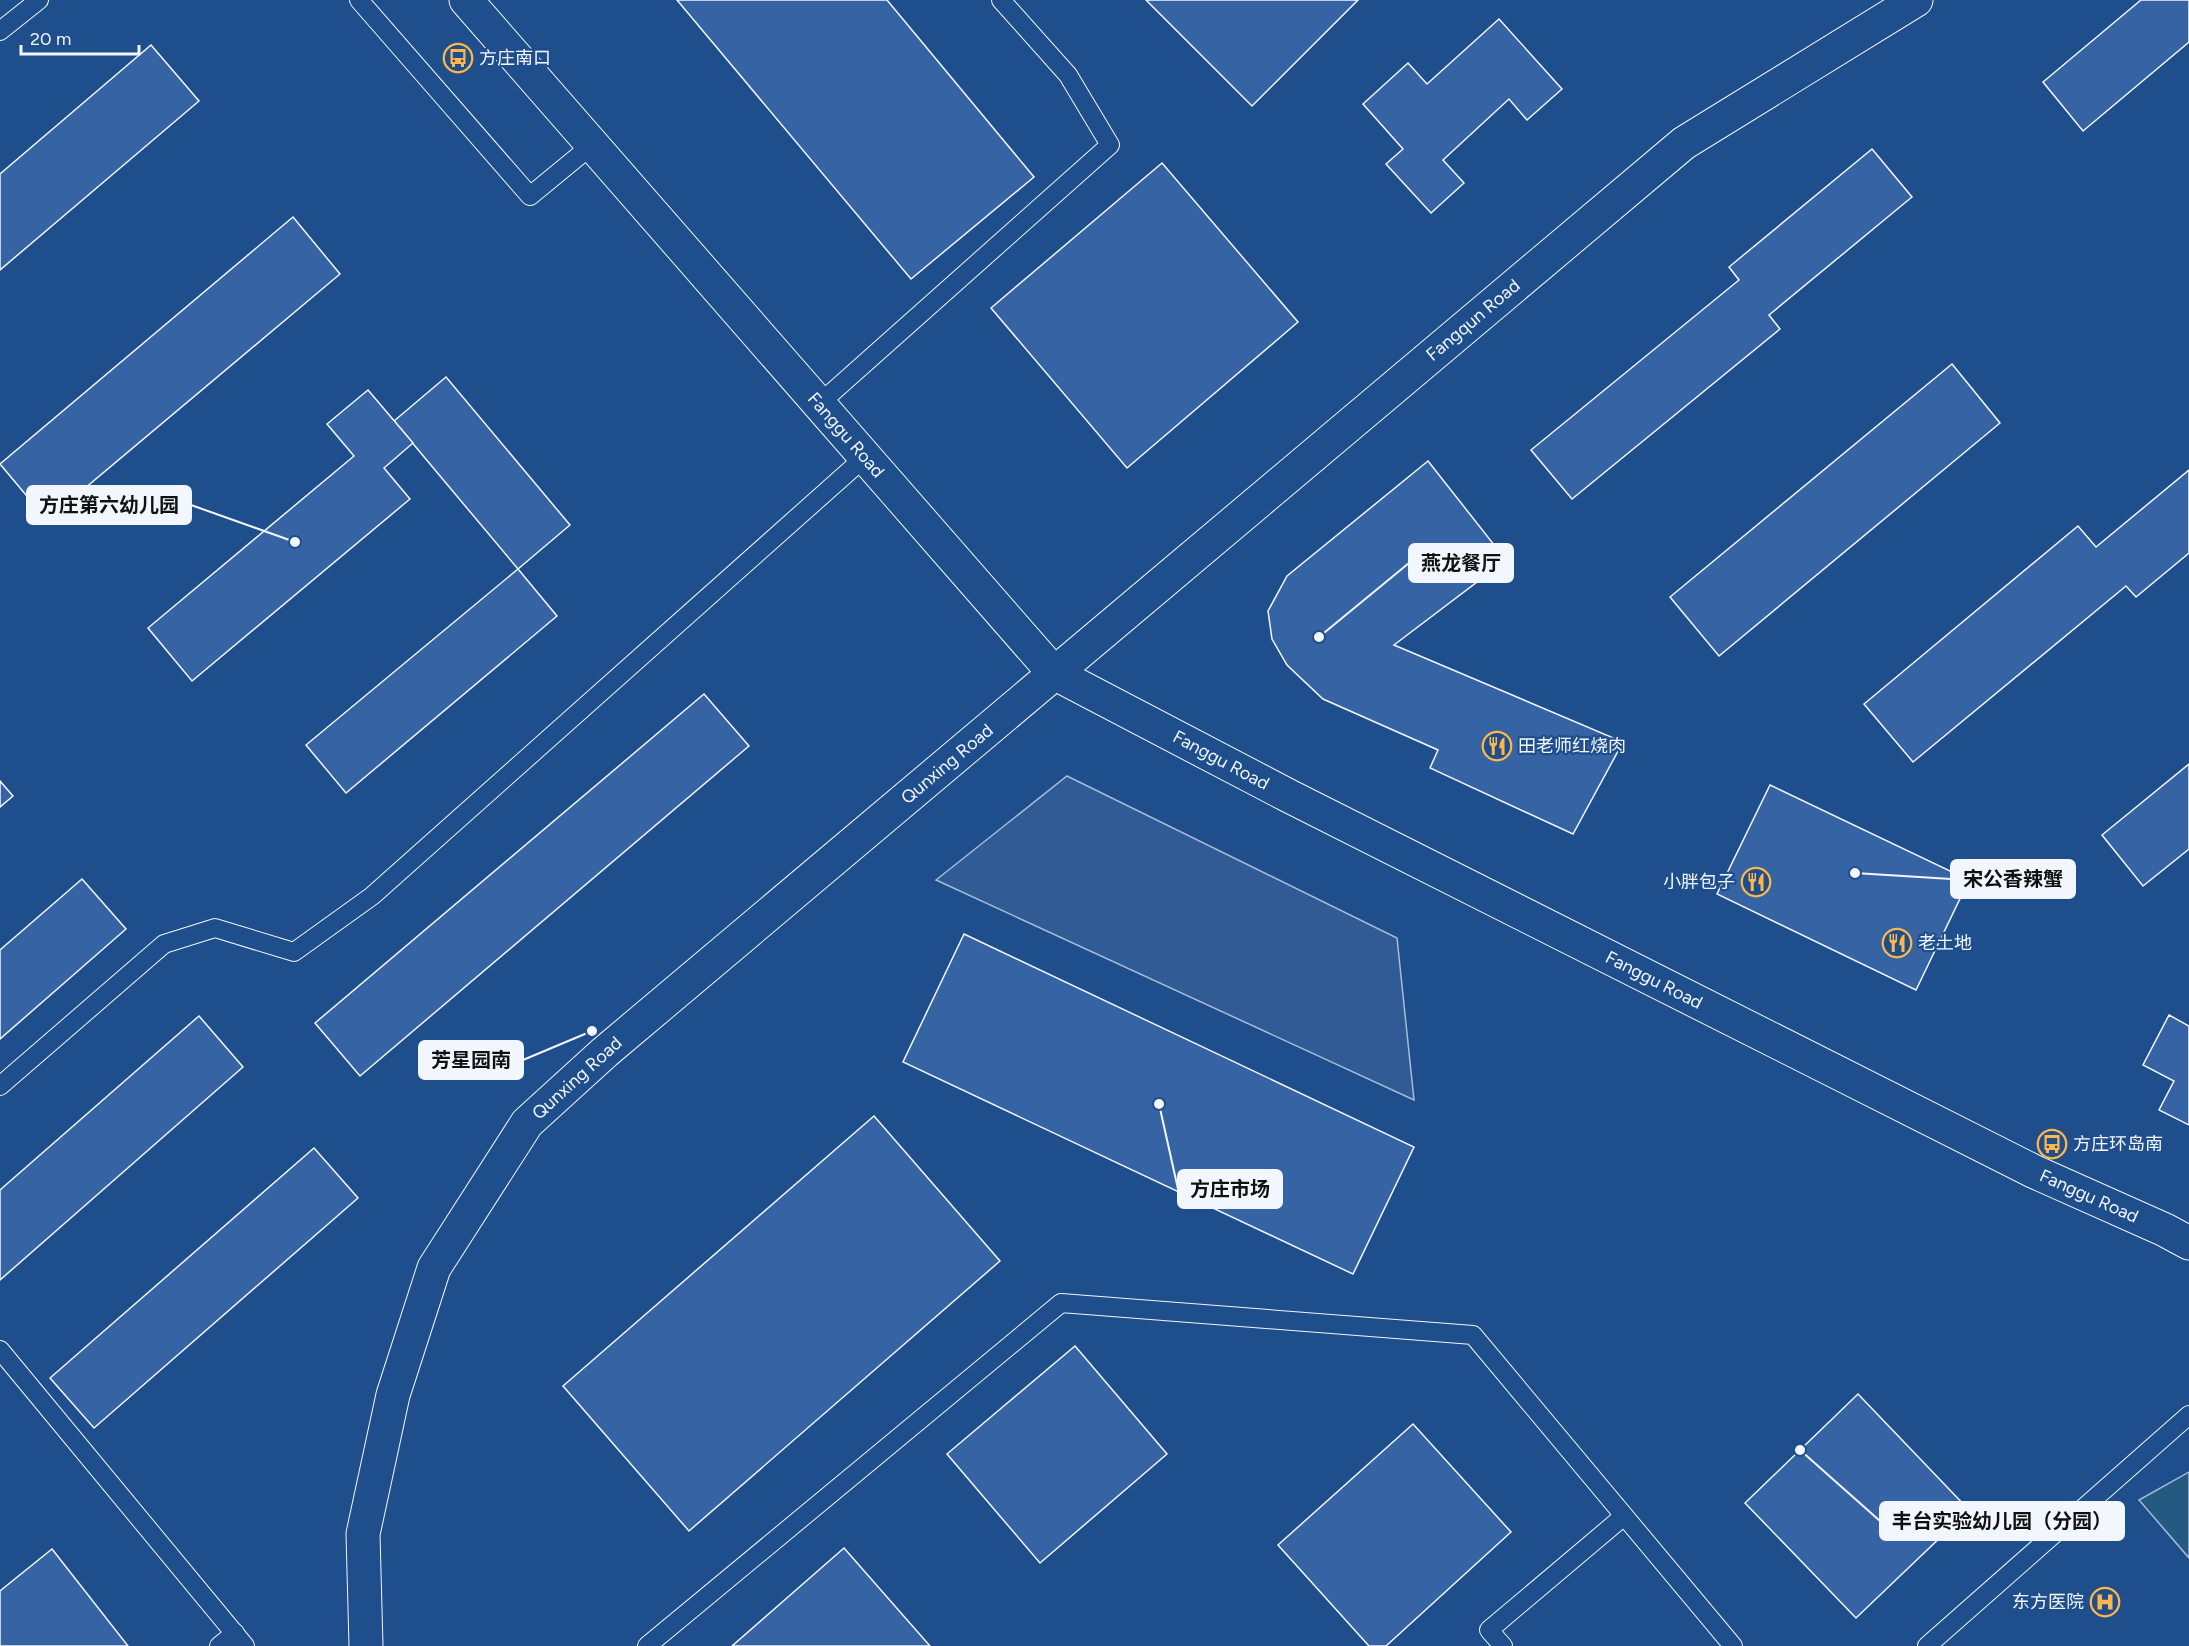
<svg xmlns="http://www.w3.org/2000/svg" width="2189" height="1646" viewBox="0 0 2189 1646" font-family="Figtree,'Noto Sans SC',sans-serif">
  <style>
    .green { fill: #245a82; stroke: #a8bbd7; stroke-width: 1.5 }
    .parking { fill: #305b95; stroke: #a8bbd7; stroke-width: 1.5 }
    .building { fill: #3563a3; stroke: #f2f6ff; stroke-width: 1.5 }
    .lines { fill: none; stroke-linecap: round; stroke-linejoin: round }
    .service-casing { stroke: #f2f6ff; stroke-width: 20 }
    .tertiary-casing { stroke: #f2f6ff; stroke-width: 35 }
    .service { stroke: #1f4e8c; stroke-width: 18 }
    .tertiary { stroke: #1f4e8c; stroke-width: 33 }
    .labels { text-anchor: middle; stroke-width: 4.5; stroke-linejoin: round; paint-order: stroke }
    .poi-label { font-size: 18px; fill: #f2f6ff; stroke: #1f4e8c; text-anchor: start }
    .street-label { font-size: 18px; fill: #f2f6ff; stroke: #1f4e8c }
    .leader { fill: none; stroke: #f2f6ff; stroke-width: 2 }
    .callout-dot { fill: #f2f6ff; stroke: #1f4e8c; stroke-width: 2 }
    .callout { fill: #f2f6ff; stroke: #f2f6ff; stroke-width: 2 }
    .callout-label { font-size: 20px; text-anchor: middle; font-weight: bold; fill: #111 }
  </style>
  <rect width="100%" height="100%" fill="#1f4e8c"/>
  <!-- green -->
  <polygon class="green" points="2189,1472 2189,1558 2139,1500"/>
  <!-- parking -->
  <polygon class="parking" points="1067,776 1397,938 1414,1100 936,880"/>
  <!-- building -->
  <g class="building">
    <polygon points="677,0 887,0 1034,177 911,279"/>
    <polygon points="1146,0 1358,0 1252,106"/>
    <polygon points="2141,0 2189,0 2189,42 2083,131 2043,82"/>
    <polygon points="1499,19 1562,89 1527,120 1509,99 1443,160 1464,183 1431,213 1386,164 1403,149 1363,104 1408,63 1427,84"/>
    <polygon points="151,45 199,101 0,270 0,174"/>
    <polygon points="1872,149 1912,197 1769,315 1780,329 1572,499 1531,450 1739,280 1729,267"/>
    <polygon points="1162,163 1298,322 1127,468 991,308"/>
    <polygon points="293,217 340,274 47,520 0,464"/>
    <polygon points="1952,364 2000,423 1719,656 1670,597"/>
    <polygon points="446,377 570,525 518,569 394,421"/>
    <polygon points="368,390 413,443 384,468 410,499 192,681 148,628 354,456 327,424"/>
    <polygon points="1428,461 1506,560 1394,645 1623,742 1573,834 1430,768 1438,750 1323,699 1287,665 1272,639 1268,611 1287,576"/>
    <polygon points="2189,470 2189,553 2136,597 2126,586 1913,762 1864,704 2078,526 2096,547"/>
    <polygon points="518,569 557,616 346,793 306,745"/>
    <polygon points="704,694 749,746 360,1076 315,1023"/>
    <polygon points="2189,764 2189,849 2143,886 2102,835"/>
    <polygon points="0,781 13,796 0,807"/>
    <polygon points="1770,785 1969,880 1916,990 1717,894"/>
    <polygon points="82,879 126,929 0,1039 0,950"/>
    <polygon points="964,934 1414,1147 1353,1274 903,1062"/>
    <polygon points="2169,1015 2189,1026 2189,1125 2159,1110 2174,1081 2143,1065"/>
    <polygon points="199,1016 243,1067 0,1280 0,1190"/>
    <polygon points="874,1116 1000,1261 689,1531 563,1386"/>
    <polygon points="314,1148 358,1198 94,1428 50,1378"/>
    <polygon points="1075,1346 1167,1454 1040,1563 947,1454"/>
    <polygon points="1858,1394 1969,1510 1856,1618 1745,1503"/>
    <polygon points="1413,1424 1511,1532 1386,1646 1369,1646 1278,1545"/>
    <polygon points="844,1548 930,1646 732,1646"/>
    <polygon points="52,1549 128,1646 0,1646 0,1591"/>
  </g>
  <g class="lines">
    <!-- service casing -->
    <g class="service-casing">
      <g id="service">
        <polyline points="359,0 530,196 592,145"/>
        <polyline points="0,31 39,0"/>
        <polyline points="819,404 1110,145 1068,75 1001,0"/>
        <polyline points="0,1086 164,944 215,928 294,952 372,896 865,457"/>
        <polyline points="0,1350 245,1646"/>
        <polyline points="219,1646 235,1633"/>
        <polyline points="647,1646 1061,1303 1473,1335 1733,1646"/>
        <polyline points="1503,1646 1489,1630 1624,1516"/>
        <polyline points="1927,1646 2189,1415"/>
      </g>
    </g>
    <!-- tertiary casing -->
    <g class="tertiary-casing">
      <g id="tertiary">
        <polyline points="466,0 1054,673 1289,796 2035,1172 2165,1230 2189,1243"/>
        <polyline points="366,1646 363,1534 393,1395 434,1268 527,1123 605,1052 1684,143 1916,0"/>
      </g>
    </g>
    <!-- service -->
    <use href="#service" class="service"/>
    <!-- tertiary -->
    <use href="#tertiary" class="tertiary"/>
  </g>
  <!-- icons -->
  <defs>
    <g id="bus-ring" transform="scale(1.5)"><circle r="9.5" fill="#1f4e8c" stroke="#ffb74d" stroke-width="1.5"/><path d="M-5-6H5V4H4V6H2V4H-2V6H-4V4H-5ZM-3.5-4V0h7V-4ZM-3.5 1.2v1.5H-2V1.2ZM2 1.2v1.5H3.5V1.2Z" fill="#ffb74d"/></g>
    <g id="restaurant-ring" transform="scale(1.5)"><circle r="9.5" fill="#1f4e8c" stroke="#ffb74d" stroke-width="1.5"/><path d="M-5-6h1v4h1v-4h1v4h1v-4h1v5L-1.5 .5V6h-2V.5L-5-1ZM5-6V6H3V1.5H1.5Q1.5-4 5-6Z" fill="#ffb74d"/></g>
    <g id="hospital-ring" transform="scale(1.5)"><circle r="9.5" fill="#1f4e8c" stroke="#ffb74d" stroke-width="1.5"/><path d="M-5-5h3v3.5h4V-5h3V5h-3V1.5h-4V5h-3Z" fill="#ffb74d"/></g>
  </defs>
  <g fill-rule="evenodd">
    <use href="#bus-ring" x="458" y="58"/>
    <use href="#restaurant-ring" x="1497" y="746"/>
    <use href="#restaurant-ring" x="1756" y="882"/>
    <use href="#restaurant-ring" x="1897" y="943"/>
    <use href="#bus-ring" x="2052" y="1144"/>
    <use href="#hospital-ring" x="2105" y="1602"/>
  </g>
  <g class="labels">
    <!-- poi labels -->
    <g class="poi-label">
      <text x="479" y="64">方庄南口</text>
      <text x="1518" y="752">田老师红烧肉</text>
      <text x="1735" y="888" text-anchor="end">小胖包子</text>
      <text x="1918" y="949">老土地</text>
      <text x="2073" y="1150">方庄环岛南</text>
      <text x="2084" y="1608" text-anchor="end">东方医院</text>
    </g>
    <!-- street labels -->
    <g class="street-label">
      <text transform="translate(1473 320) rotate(-40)" y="6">Fangqun Road</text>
      <text transform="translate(846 435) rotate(49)" y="6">Fanggu Road</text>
      <text transform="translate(1221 760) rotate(28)" y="6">Fanggu Road</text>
      <text transform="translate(947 764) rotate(-40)" y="6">Qunxing Road</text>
      <text transform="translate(1654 980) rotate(27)" y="6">Fanggu Road</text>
      <text transform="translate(577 1078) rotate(-42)" y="6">Qunxing Road</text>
      <text transform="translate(2089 1196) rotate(24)" y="6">Fanggu Road</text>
    </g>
  </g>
  <!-- callouts -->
  <path class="leader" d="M295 542L191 505M1319 637L1409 563M1855 873L1951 879M592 1031L523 1060M1159 1104L1178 1189M1800 1450L1880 1521"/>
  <g class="callout-dot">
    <circle cx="295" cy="542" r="6"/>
    <circle cx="1319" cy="637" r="6"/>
    <circle cx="1855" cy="873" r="6"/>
    <circle cx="592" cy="1031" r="6"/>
    <circle cx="1159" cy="1104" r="6"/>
    <circle cx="1800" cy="1450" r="6"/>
  </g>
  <g class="callout">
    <rect x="27" y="486" width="164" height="38" rx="6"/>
    <rect x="1409" y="544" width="104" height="38" rx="6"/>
    <rect x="1951" y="860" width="124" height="38" rx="6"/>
    <rect x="419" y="1041" width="104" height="38" rx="6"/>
    <rect x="1178" y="1170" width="104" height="38" rx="6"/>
    <rect x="1880" y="1502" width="244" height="38" rx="6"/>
  </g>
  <g class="callout-label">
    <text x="109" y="512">方庄第六幼儿园</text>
    <text x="1461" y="570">燕龙餐厅</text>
    <text x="2013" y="886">宋公香辣蟹</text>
    <text x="471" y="1067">芳星园南</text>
    <text x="1230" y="1196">方庄市场</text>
    <text x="2002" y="1528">丰台实验幼儿园（分园）</text>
  </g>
  <!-- scale -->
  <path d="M21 45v9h118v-9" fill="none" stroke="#f2f6ff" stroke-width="3"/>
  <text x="30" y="45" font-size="18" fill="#f2f6ff" stroke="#1f4e8c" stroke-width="4.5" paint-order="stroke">20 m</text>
</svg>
